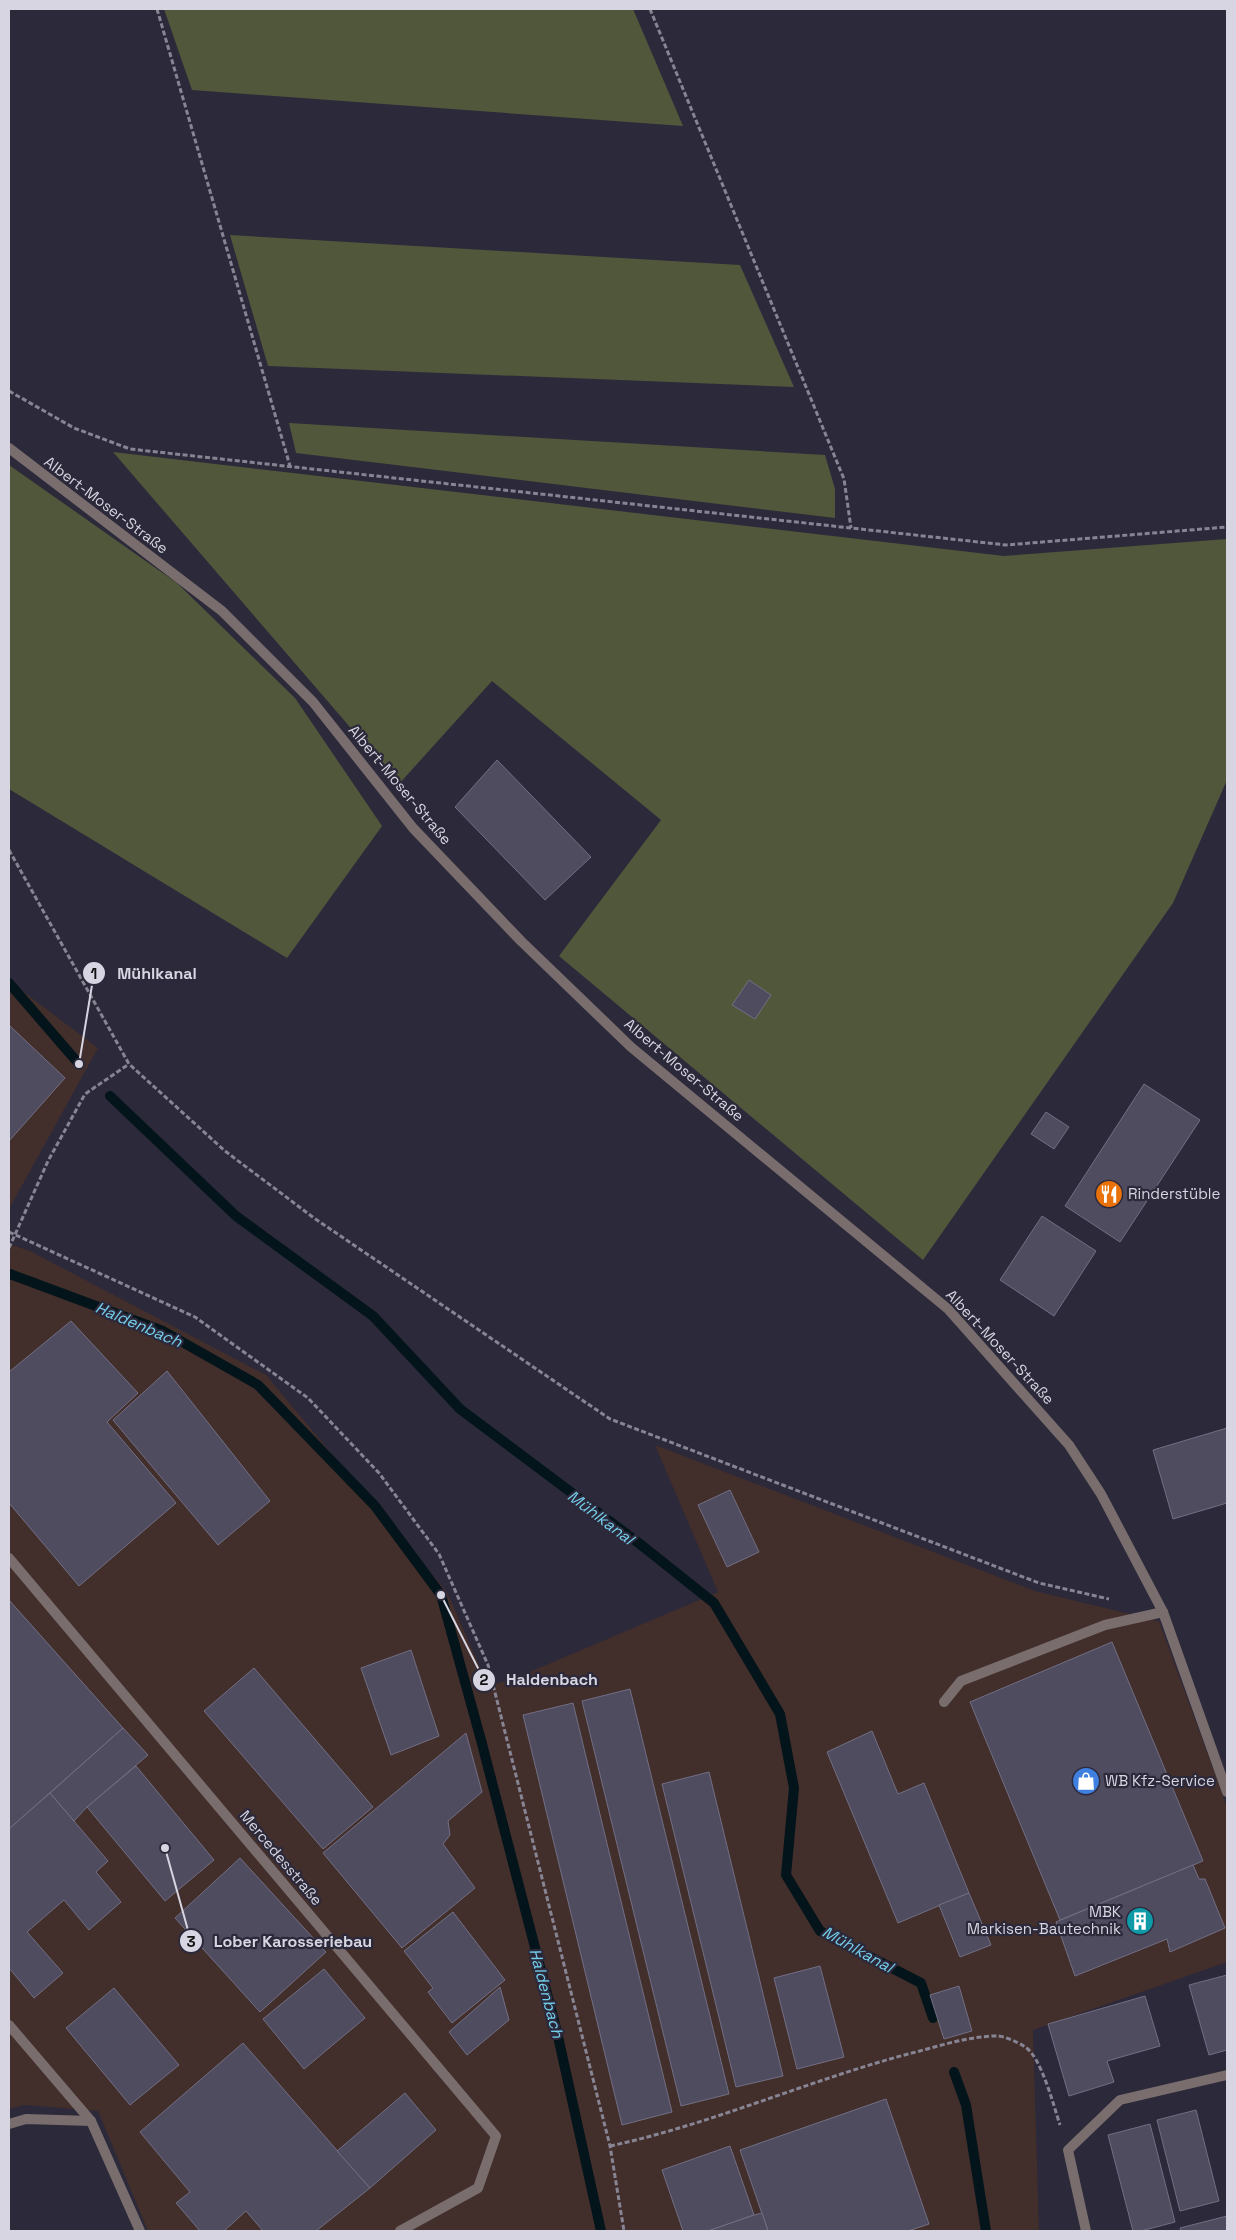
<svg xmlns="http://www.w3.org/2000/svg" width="1236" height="2240" viewBox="0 0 1236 2240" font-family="'Space Grotesk',sans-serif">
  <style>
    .industrial { fill: #422e2b }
    .green { fill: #51573a }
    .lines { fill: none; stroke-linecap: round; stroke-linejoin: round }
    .stream { stroke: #03141a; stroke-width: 10 }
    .building { fill: #4f4c60; stroke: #726f84 }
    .path { stroke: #878594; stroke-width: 3; stroke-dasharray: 5 2.5; stroke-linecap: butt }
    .lane { stroke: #796e6d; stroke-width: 10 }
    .street { stroke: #796e6d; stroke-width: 10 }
    .labels { text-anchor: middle; stroke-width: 4.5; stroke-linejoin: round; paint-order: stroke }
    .street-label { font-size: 15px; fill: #d6d5e1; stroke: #2c293b }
    .poi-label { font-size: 15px; fill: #d6d5e1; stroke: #2c293b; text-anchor: start }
    .water-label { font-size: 16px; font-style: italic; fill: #74cfec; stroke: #2c293b }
    .leader { fill: none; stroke: #d6d5e1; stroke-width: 2 }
    .callout-dot { fill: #d6d5e1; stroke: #2c293b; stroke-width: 2 }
    .mark-label { font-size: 15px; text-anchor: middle; font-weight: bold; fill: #111 }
    .callout-label { font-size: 16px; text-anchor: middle; font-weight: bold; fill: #d6d5e1; stroke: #2c293b; stroke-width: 4.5; stroke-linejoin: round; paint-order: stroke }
  </style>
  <rect width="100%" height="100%" fill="#2c293b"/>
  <!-- industrial -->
  <g class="industrial">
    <polygon points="9,981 98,1048 9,1209"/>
    <polygon points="9,1244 30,1251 266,1375 447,1592 488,1686 513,1679 718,1592 655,1445 1035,1591 1159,1621 1227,1807 1227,1962 1033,2030 1039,2231 148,2231 98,2111 25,2105 9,2109"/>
  </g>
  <!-- green -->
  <g class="green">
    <polygon points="164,9 633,9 683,126 192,90"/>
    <polygon points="230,235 740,265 794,387 268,366"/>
    <polygon points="289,423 825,455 835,489 835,518 296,453"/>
    <polygon points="113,452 1004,556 1227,539 1227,780 1173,903 923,1260 559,956 661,820 492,681 399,784"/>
    <polygon points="9,465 177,583 295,698 382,826 287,958 9,789"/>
  </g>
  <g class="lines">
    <!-- stream -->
    <g class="stream">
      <polyline points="9,983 79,1064"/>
      <polyline points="110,1096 236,1216 373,1316 460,1409 640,1544 714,1603 780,1714 794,1788 786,1875 820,1931 921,1983 933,2018"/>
      <polyline points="10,1274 163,1331 258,1385 375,1506 441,1595 481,1740 557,2032 601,2231"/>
      <polyline points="954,2072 966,2105 986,2231"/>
    </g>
  </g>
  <!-- building -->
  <g class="building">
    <polygon points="497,760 591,857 545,900 455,807"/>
    <polygon points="749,980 771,995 755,1019 732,1005"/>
    <polygon points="9,1025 65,1078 9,1141"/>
    <polygon points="1144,1084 1200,1120 1120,1242 1065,1206"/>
    <polygon points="1046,1112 1069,1127 1054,1149 1031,1134"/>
    <polygon points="1042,1216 1096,1251 1054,1316 1000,1280"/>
    <polygon points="71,1321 138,1393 107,1422 176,1503 79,1586 9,1503 9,1372"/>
    <polygon points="167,1371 270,1501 218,1545 113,1420"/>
    <polygon points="1227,1428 1227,1503 1173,1519 1153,1450"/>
    <polygon points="730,1490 759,1552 727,1567 698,1505"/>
    <polygon points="9,1600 123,1728 9,1829"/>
    <polygon points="1112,1642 1203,1861 1060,1920 970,1702"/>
    <polygon points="411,1650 439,1736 391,1755 361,1668"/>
    <polygon points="254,1668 373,1807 323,1849 204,1711"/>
    <polygon points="630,1689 729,2094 681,2106 582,1701"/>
    <polygon points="573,1703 672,2112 622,2125 523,1715"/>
    <polygon points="123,1728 148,1755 87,1807 74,1821 50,1793"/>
    <polygon points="872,1731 898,1794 924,1783 969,1893 898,1923 827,1752"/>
    <polygon points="466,1733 482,1792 448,1821 450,1835 443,1844 475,1888 402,1948 323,1853"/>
    <polygon points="136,1766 214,1860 165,1901 87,1807"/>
    <polygon points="709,1772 783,2076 736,2087 662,1784"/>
    <polygon points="50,1793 108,1861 96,1872 121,1902 89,1930 64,1900 27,1932 63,1973 34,1998 9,1968 9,1829"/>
    <polygon points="240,1858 326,1952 260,2012 175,1918"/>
    <polygon points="1193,1865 1199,1879 1205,1879 1225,1928 1170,1952 1167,1939 1075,1976 1056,1922"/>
    <polygon points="969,1893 991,1945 960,1957 939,1905"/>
    <polygon points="453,1912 505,1980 452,2023 428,1992 433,1988 404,1951"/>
    <polygon points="820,1966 844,2057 797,2069 774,1978"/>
    <polygon points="324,1969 365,2018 304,2069 263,2019"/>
    <polygon points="1227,1975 1227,2050 1209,2055 1189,1985"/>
    <polygon points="959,1986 972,2031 944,2039 930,1995"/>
    <polygon points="500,1987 509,2020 467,2055 449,2032"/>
    <polygon points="114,1988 179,2065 130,2105 66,2028"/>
    <polygon points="1145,1996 1160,2046 1107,2061 1114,2082 1069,2096 1048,2024"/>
    <polygon points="243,2043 370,2188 316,2231 263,2231 246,2211 224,2231 200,2231 176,2203 190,2192 140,2132"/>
    <polygon points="405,2093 436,2130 370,2188 337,2151"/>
    <polygon points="886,2099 929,2224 908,2231 768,2231 740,2150"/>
    <polygon points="1196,2110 1219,2201 1180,2211 1157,2120"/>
    <polygon points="1150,2124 1175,2222 1141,2231 1133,2231 1108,2135"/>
    <polygon points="730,2146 754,2215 708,2231 683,2231 662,2170"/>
    <polygon points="762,2213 768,2231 708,2231 754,2215"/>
    <polygon points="1227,2216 1227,2231 1181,2231 1180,2228"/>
  </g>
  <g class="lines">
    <!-- path -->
    <g class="path">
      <polyline points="157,9 290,466"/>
      <polyline points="650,9 844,479 851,528"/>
      <polyline points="9,391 74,428 130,449 1006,545 1227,527"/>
      <polyline points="9,850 129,1064 225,1151 314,1218 610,1419 1039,1583 1109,1599"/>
      <polyline points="9,1232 195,1317 308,1398 379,1473 439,1554 488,1665 610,2146 624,2231"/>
      <polyline points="9,1248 48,1161 85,1094 129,1064"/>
      <path d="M 610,2146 C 712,2124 807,2081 908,2054 C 937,2047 967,2036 997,2036 C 1004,2036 1018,2042 1025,2047 C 1041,2056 1054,2107 1060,2125"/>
    </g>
    <!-- lane -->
    <g class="lane">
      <polyline points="9,448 222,611 313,702 413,828 521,941 631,1047 948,1309 1069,1445 1101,1494 1163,1612 1105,1625 961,1681 944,1702"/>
      <polyline points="1086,2231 1068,2150 1120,2100 1227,2075"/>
    </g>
    <!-- street -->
    <g class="street">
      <polyline points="9,1558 496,2136 478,2188 400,2231"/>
      <polyline points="1163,1612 1227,1792"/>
      <polyline points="9,2025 91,2121 140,2231"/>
      <polyline points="9,2124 26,2119 91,2121"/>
    </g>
  </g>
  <!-- icons -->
  <defs>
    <g id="restaurant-disc" transform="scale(1.4375)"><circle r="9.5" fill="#e8710a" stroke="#2c293b"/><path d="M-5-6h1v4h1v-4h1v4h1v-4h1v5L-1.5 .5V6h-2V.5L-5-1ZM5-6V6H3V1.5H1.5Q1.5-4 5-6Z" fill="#fff"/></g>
    <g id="shop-disc" transform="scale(1.4375)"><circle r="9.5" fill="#3f7fe0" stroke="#2c293b"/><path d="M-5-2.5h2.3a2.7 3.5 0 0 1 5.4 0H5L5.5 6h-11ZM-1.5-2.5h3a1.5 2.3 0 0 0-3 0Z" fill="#fff"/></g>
    <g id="building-disc" transform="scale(1.4375)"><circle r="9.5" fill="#0f9aa8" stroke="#2c293b"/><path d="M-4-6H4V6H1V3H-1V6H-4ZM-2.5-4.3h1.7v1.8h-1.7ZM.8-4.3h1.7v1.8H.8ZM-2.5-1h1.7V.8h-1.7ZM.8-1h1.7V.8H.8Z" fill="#fff"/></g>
  </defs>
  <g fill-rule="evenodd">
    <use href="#restaurant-disc" x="1109" y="1194"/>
    <use href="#shop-disc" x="1086" y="1781"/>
    <use href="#building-disc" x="1140" y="1921"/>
  </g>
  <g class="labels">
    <!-- street labels -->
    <g class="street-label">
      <text transform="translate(106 505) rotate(37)" y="5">Albert-Moser-Straße</text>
      <text transform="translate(400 785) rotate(50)" y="5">Albert-Moser-Straße</text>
      <text transform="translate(684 1070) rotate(40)" y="5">Albert-Moser-Straße</text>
      <text transform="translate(1000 1347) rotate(47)" y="5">Albert-Moser-Straße</text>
      <text transform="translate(281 1858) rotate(50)" y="5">Mercedesstraße</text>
    </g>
    <!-- poi labels -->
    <g class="poi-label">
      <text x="1128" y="1199">Rinderstüble</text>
      <text x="1105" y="1786">WB Kfz-Service</text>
      <text x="1121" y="1917" text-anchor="end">MBK<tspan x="1121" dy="17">Markisen-Bautechnik</tspan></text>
    </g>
    <!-- water labels -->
    <g class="water-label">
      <text transform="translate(139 1324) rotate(23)" y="6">Haldenbach</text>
      <text transform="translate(601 1517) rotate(37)" y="6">Mühlkanal</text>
      <text transform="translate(858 1949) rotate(29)" y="6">Mühlkanal</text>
      <text transform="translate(547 1993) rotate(75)" y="6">Haldenbach</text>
    </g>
  </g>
  <!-- callouts -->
  <path class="leader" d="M79 1064L94 973M441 1595L484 1680M165 1848L191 1941"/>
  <g class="callout-dot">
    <circle cx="79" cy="1064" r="5"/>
    <circle cx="441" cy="1595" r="5"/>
    <circle cx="165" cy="1848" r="5"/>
    <circle cx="94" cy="973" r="12"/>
    <circle cx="484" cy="1680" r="12"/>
    <circle cx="191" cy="1941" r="12"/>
  </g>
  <g class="mark-label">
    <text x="94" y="979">1</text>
    <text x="484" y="1685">2</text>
    <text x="191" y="1947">3</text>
  </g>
  <g class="callout-label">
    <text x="157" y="979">Mühlkanal</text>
    <text x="552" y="1685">Haldenbach</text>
    <text x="293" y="1947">Lober Karosseriebau</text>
  </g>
  <!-- border -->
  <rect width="1236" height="2240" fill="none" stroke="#d6d5e1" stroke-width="20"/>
</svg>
